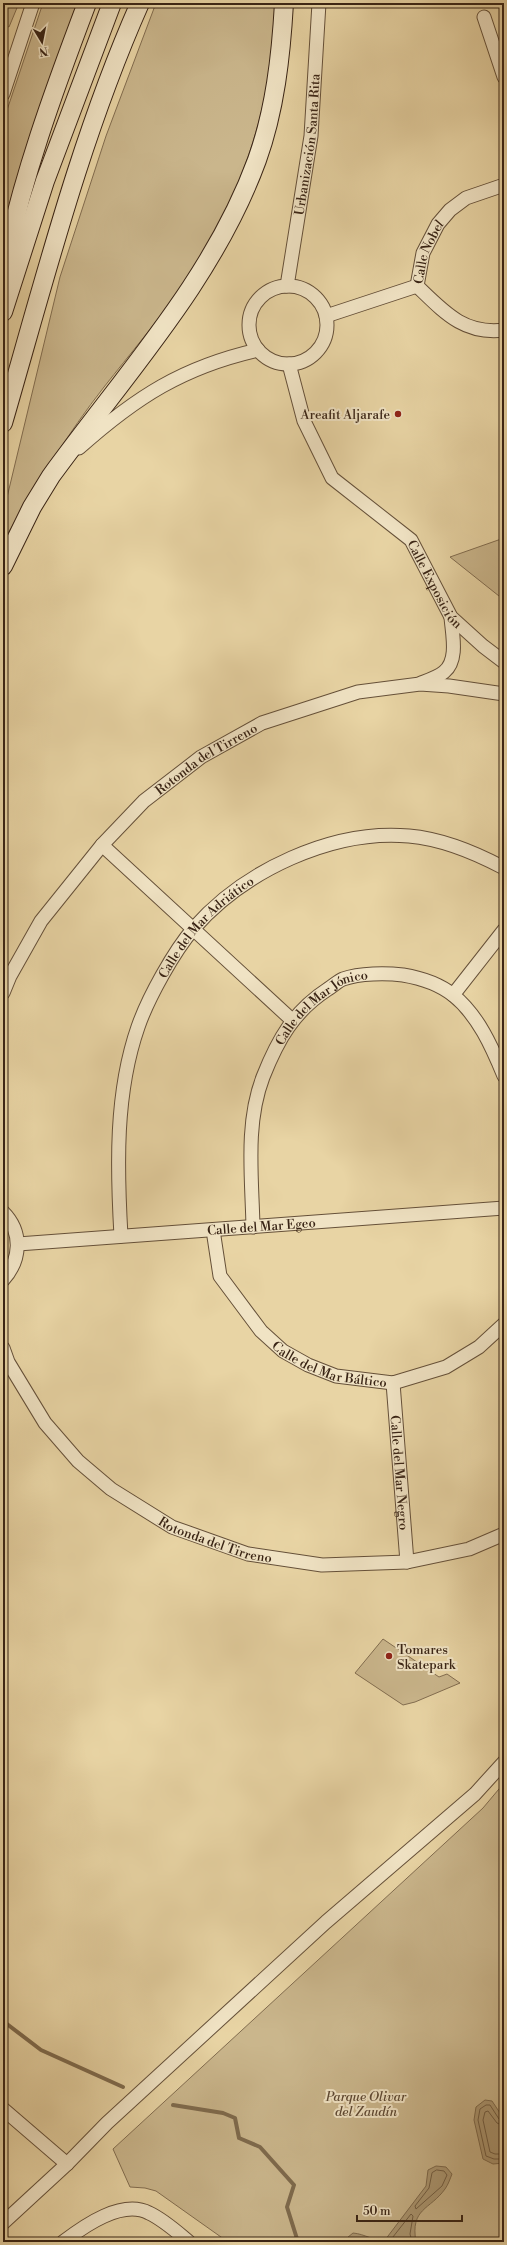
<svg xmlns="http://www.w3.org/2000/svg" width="507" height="2245" viewBox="0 0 507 2245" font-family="'Libre Bodoni',serif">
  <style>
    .green { fill: #cab68c; stroke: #826d50 }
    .water { fill: #ac9873; stroke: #7e6a4d }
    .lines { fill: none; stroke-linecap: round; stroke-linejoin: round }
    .shore { stroke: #725e44; stroke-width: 1 }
    .stream { stroke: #7e6a4d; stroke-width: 4 }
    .minor-casing { stroke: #655039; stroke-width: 15 }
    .secondary-casing { stroke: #392415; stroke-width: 20 }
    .minor { stroke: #f0e3c4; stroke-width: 13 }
    .secondary { stroke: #f0e3c4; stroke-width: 18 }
    .poi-dot { fill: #8f2418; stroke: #f0e3c4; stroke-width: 1.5 }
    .labels { text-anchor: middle; stroke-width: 4; stroke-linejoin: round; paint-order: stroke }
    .street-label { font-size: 13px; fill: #392415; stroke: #f0e3c4 }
    .poi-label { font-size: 13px; fill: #392415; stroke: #f0e3c4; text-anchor: end }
    .park-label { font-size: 13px; font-style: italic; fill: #5d4833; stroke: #f0e3c4 }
  </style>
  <rect width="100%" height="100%" fill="#e8d4a4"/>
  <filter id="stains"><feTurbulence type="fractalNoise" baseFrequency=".005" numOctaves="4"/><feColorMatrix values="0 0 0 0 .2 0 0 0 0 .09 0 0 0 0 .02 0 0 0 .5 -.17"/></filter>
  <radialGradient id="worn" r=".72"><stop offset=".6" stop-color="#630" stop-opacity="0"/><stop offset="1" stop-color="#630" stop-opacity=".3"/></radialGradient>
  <!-- green -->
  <g class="green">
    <polygon points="3,3 19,3 9,27 3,25"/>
    <polygon points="43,3 77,3 43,100 3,227 3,122"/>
    <path d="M 156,3 L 275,3 C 276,89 246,179 205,254 C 199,265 190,275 182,286 C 158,321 130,354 104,387 C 68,433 36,485 7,535 L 3,536 L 3,514 L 60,277 L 106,136 Z"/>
    <polygon points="504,538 504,600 450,557"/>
    <polygon points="383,1639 439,1677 447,1674 460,1683 415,1702 403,1705 355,1673"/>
    <polygon points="504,1783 504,2242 228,2242 156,2191 145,2188 130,2187 113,2149 483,1808"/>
  </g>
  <!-- water -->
  <g class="water">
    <polygon points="485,2100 492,2101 504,2119 504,2163 493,2164 483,2159 474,2120 476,2107"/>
    <path d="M 436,2166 L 446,2167 L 452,2174 C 450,2179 448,2185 445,2189 C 430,2210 410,2208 416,2242 L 342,2242 L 353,2233 C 365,2234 373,2241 385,2240 L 426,2186 L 428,2170 Z"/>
  </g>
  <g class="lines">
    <!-- shore -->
    <g class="shore">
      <polyline points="504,2121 499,2119 490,2105 486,2105 480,2109 478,2120 486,2156 494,2159 504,2159"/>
      <polyline points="504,2126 497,2123 488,2111 485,2112 483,2120 490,2152 495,2154 504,2154"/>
      <polygon points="437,2170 444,2171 447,2175 442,2186 416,2209 415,2206 429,2188 432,2173"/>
      <polyline points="389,2242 411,2214 413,2216 410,2234 412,2242"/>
    </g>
    <!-- stream -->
    <g class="stream">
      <polyline points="3,2021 41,2050 123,2087"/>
      <polyline points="173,2105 223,2113 235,2118 239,2138 260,2147 294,2185 287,2207 298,2242"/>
    </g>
    <!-- minor casing -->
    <g class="minor-casing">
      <g id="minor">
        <polyline points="484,17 504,77"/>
        <polyline points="3,94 33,3"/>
        <path id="s1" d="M 287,286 L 311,136 L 319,3"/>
        <path id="s2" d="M 417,286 L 423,253 L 438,224 L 450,210 L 466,198 L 504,185"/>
        <path d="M 417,286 C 444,312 464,335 504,330"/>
        <circle cx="288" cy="325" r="39"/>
        <polyline points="326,316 417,286"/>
        <path id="s3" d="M 289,364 L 304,421 L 332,478 L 411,540 L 451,617 L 483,646 L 504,662"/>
        <path d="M 79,448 C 136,397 183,367 258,350"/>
        <path d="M 421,683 C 429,680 438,677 444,672 C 459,660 452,633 451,617"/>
        <polyline points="102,845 292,1020"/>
        <path id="s4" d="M 3,993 L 10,976 L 41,921 L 102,845 L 144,801 L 201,757 L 262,723 L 358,692 L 420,684 L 449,686 L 504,694"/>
        <polyline points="453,995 504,930"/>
        <path d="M 3,1212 C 23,1232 21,1260 3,1280"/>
        <path id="s5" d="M 253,1227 C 252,1177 245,1124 263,1077 C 278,1039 294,1011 328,989 C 333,986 338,981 343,979 C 360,973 386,973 403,975 C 421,978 438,983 453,995 C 478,1015 492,1047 504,1076"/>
        <path id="s6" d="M 213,1230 L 220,1276 L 261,1331 L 283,1351 L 308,1365 L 336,1376 L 393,1383 L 446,1367 L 479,1347 L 504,1324"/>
        <path id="s7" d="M 121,1236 C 117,1167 115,1093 138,1027 C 148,998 174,951 194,928 C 244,871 332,829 409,836 C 443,839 474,852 504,868"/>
        <path id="s8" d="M 18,1244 L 504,1208"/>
        <path id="s9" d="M 3,1348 L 8,1362 L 45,1423 L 78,1461 L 111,1489 L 172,1527 L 248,1554 L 322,1565 L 407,1562 L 469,1549 L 504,1534"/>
        <path id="s10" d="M 393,1383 L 407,1562"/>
        <polyline points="3,2109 67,2164"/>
        <polyline points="3,2223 67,2164 107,2123 326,1922 475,1794 504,1762"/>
        <path d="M 63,2242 C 84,2226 122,2199 149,2213 C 164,2220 177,2232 189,2242"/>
      </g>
    </g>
    <!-- secondary casing -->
    <g class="secondary-casing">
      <g id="secondary">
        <path d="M 3,272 C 21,180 54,90 87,3"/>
        <polyline points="3,312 45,181 112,3"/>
        <path d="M 3,423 C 44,282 80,138 140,3"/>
        <path d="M 3,566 L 32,507 L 51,476 C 125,374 213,280 257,160 C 275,110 281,56 284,3"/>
      </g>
    </g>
    <!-- minor -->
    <use href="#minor" class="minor"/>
    <!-- secondary -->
    <use href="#secondary" class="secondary"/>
  </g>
  <!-- markers -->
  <g class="poi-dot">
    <circle cx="398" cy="414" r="4"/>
    <circle cx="389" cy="1656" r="4"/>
  </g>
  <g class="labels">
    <!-- street labels -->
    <g class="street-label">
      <text dy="5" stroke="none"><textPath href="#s1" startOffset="143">Urbanización Santa Rita</textPath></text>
      <text dy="5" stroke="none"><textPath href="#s2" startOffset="36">Calle Nobel</textPath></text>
      <text dy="5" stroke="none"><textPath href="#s3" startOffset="273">Calle Exposición</textPath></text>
      <text dy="5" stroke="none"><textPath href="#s4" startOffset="315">Rotonda del Tirreno</textPath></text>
      <text dy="5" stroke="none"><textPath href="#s7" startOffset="334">Calle del Mar Adriático</textPath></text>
      <text dy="5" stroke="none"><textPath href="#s5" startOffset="247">Calle del Mar Jónico</textPath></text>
      <text dy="5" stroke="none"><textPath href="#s8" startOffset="244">Calle del Mar Egeo</textPath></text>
      <text dy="5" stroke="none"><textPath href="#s6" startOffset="194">Calle del Mar Báltico</textPath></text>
      <text dy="5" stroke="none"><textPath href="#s10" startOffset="90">Calle del Mar Negro</textPath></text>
      <text dy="5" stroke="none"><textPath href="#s9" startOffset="297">Rotonda del Tirreno</textPath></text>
    </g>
    <!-- poi labels -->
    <g class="poi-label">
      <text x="390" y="419">Areafit Aljarafe</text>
      <text x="397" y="1654" text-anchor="start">Tomares<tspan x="397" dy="15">Skatepark</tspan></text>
    </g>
    <!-- park labels -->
    <g class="park-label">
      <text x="366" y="2101">Parque Olivar<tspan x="366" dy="15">del Zaudín</tspan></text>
    </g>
  </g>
  <!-- margin -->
  <rect width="507" height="2245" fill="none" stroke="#e8d4a4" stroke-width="16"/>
  <rect x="4" y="4" width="499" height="2237" fill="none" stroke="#392415" stroke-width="2"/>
  <rect x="8" y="8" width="491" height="2229" fill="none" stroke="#392415"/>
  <!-- north arrow -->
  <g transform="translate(42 42) rotate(170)" stroke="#f0e3c4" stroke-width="3" paint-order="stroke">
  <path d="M0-3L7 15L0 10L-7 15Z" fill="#392415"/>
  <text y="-6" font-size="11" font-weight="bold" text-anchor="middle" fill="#392415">N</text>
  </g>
  <!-- scale -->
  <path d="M357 2215v6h105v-6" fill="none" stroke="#392415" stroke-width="2"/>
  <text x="363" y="2215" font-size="12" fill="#392415" stroke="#f0e3c4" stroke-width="3" paint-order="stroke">50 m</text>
  <rect width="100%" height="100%" filter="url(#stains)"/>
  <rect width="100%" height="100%" fill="url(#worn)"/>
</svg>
